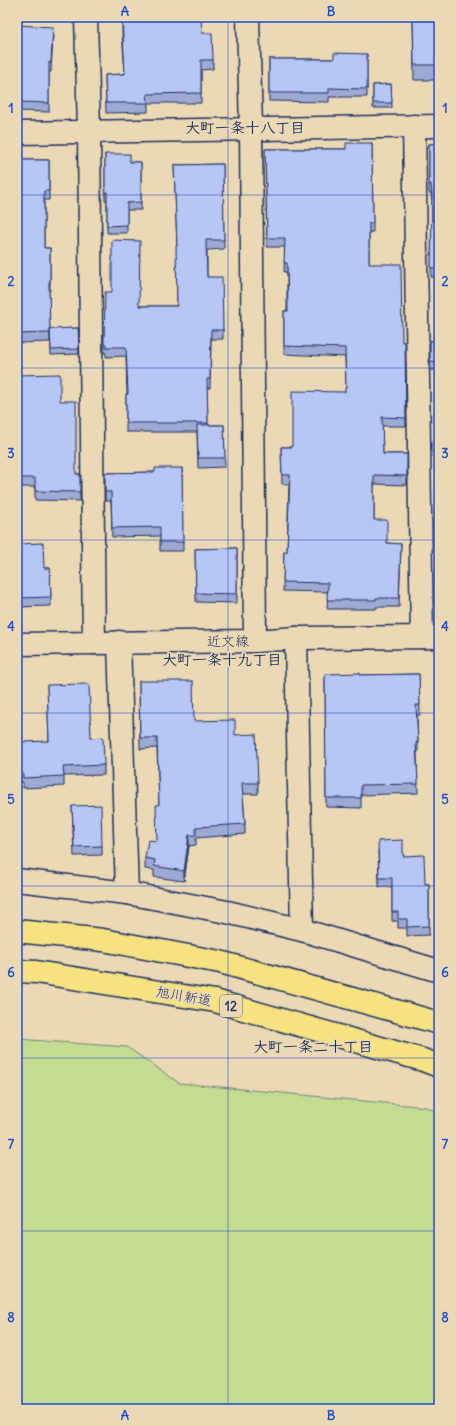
<svg xmlns="http://www.w3.org/2000/svg" width="456" height="1426" viewBox="0 0 456 1426" font-family="Delius,'Klee One',sans-serif">
  <style>
    .green { fill: #c5db91; stroke: #708578 }
    .lines { fill: none; stroke-linecap: round; stroke-linejoin: round }
    .minor-casing { stroke: #1b2f5e; stroke-width: 25 }
    .tertiary-casing { stroke: #1b2f5e; stroke-width: 25 }
    .trunk-casing { stroke: #1b2f5e; stroke-width: 25 }
    .minor { stroke: #ebd9b6; stroke-width: 22 }
    .tertiary { stroke: #ebd9b6; stroke-width: 22 }
    .trunk { stroke: #f6e281; stroke-width: 22 }
    .wall { fill: #9eaad4; stroke: #1b2f5e }
    .shaded-wall { fill: #818bac; stroke: #1b2f5e }
    .building { fill: #b8c6f6; stroke: #1b2f5e }
    .grid { fill: none; stroke: #1d4ed8; stroke-width: 1; stroke-opacity: 0.55 }
    .labels { text-anchor: middle; stroke-width: 3.5; stroke-linejoin: round; paint-order: stroke }
    .shield { fill: #ebd9b6; stroke: #596278; stroke-width: 1 }
    .shield-label { font-size: 13px; font-weight: bold; fill: #1b2f5e }
    .street-label { font-size: 14px; fill: #1b2f5e; stroke: #ebd9b6 }
    .neighbourhood-label { font-size: 15px; font-weight: bold; fill: #1b2f5e; stroke: #ebd9b6 }
    .neatline { fill: none; stroke: #1d4ed8; stroke-width: 1.5 }
    .grid-label { font-size: 13px; text-anchor: middle; font-weight: bold; fill: #1d4ed8 }
  </style>
  <rect width="100%" height="100%" fill="#ebd9b6"/>
  <filter id="ink" filterUnits="userSpaceOnUse"><feTurbulence type="fractalNoise" baseFrequency=".025" numOctaves="2"/><feDisplacementMap in="SourceGraphic" scale="8" xChannelSelector="R" yChannelSelector="G"/><feConvolveMatrix kernelMatrix="1 2 1 2 8 2 1 2 1" color-interpolation-filters="sRGB"/></filter>
  <g filter="url(#ink)">
    <!-- green -->
    <polygon class="green" points="17,1039 127,1047 179,1083 426,1107 439,1113 439,1409 17,1409"/>
    <g class="lines">
      <!-- minor casing -->
      <g class="minor-casing">
        <g id="minor">
          <polyline points="86,17 89,132 94,643"/>
          <polyline points="248,17 251,129 255,641"/>
          <polyline points="414,126 422,637"/>
          <polyline points="17,133 439,126"/>
          <polyline points="296,638 302,930"/>
          <polyline points="119,642 127,893"/>
          <polyline points="17,880 127,893 227,912 302,930 439,971"/>
        </g>
      </g>
      <!-- tertiary casing -->
      <g class="tertiary-casing">
        <polyline id="tertiary" points="17,644 255,641 296,638 439,637"/>
      </g>
      <!-- trunk casing -->
      <g class="trunk-casing">
        <g id="trunk">
          <polyline points="17,931 103,940 220,962 439,1023"/>
          <polyline points="17,971 36,972 215,1001 423,1060 439,1066"/>
        </g>
      </g>
      <!-- minor -->
      <use href="#minor" class="minor"/>
      <!-- tertiary -->
      <use href="#tertiary" class="tertiary"/>
      <!-- trunk -->
      <use href="#trunk" class="trunk"/>
    </g>
    <!-- wall -->
    <g class="wall">
      <polygon points="122,17 202,33 213,60 213,69 201,70 201,103 148,103 148,112 106,113 105,75 125,74 122,32"/>
      <polygon points="413,17 439,17 439,80 414,80"/>
      <polygon points="17,25 53,36 51,72 49,72 49,112 17,111"/>
      <polygon points="367,54 367,97 329,97 329,102 269,101 269,59 334,59"/>
      <polygon points="391,84 392,108 373,108 373,85"/>
      <polygon points="372,143 373,232 369,232 369,264 402,342 405,342 406,426 382,426 383,454 407,454 407,485 374,484 374,520 387,543 401,544 399,607 376,607 376,609 327,609 328,592 283,591 284,552 287,552 289,484 282,484 281,447 292,447 345,392 346,388 345,357 284,354 284,311 287,311 287,272 284,272 285,247 267,247 265,149 346,149"/>
      <polygon points="429,144 439,144 439,277 431,277 432,201 431,193 429,193"/>
      <polygon points="105,154 130,162 141,162 141,210 127,210 127,233 107,233 107,200 105,200"/>
      <polygon points="17,160 49,160 49,200 44,200 44,248 50,248 50,291 49,291 50,342 17,343"/>
      <polygon points="223,164 224,249 207,250 207,277 223,330 223,339 211,339 210,388 207,388 208,425 224,425 225,467 198,468 197,432 126,432 126,394 127,394 126,356 106,357 106,353 104,353 104,344 139,306 177,306 177,246 174,165"/>
      <polygon points="78,328 79,354 51,355 50,329"/>
      <rect x="430" y="341" width="9" height="29"/>
      <polygon points="17,375 60,401 76,474 80,474 80,501 35,500 35,487 17,487"/>
      <polygon points="182,468 183,551 160,551 160,536 112,537 111,501 105,501 105,473 155,472"/>
      <polygon points="17,544 44,568 50,568 51,606 19,607 18,604 17,604"/>
      <polygon points="237,548 237,603 196,602 195,549"/>
      <polygon points="325,674 360,675 419,674 420,715 417,715 418,742 418,752 417,752 418,793 361,795 361,808 326,807"/>
      <polygon points="139,681 194,721 235,735 258,783 258,794 243,794 245,824 245,834 196,838 196,845 189,846 184,881 154,877 154,870 145,869 145,858 157,841 159,805 157,748 140,749"/>
      <polygon points="47,685 91,738 104,765 104,775 64,776 64,786 23,788 23,782 17,782 17,748 22,748 49,741"/>
      <polygon points="72,806 102,846 102,855 74,856"/>
      <polygon points="378,850 403,856 425,884 429,884 429,935 407,936 407,928 398,928 398,921 392,921 392,887 379,887"/>
    </g>
    <!-- shaded-wall -->
    <polygon class="shaded-wall" points="189,835 189,846 184,881 184,871"/>
    <!-- building -->
    <g class="building">
      <polygon points="122,17 201,17 202,33 212,33 213,60 201,60 201,93 147,94 148,103 106,103 105,75 125,74"/>
      <polygon points="413,17 439,17 439,65 414,65"/>
      <polygon points="17,25 53,27 51,63 49,62 49,103 17,102"/>
      <polygon points="334,53 367,54 367,89 329,88 329,93 269,93 269,59 334,59"/>
      <polygon points="391,84 392,103 373,103 373,85"/>
      <polygon points="346,143 372,143 373,223 369,223 369,264 401,264 402,342 405,342 406,418 382,417 383,454 407,454 407,476 374,475 374,520 387,520 387,543 401,544 399,598 376,598 376,600 327,600 328,583 283,582 284,552 287,552 290,475 282,475 281,447 292,447 292,391 345,392 345,388 346,388 345,348 284,346 284,311 288,311 287,263 284,263 285,238 267,238 265,149 346,149"/>
      <polygon points="429,144 439,144 439,268 431,268 432,193 431,184 429,184"/>
      <polygon points="105,154 130,154 130,162 141,162 141,202 127,203 127,225 107,226 107,192 105,192"/>
      <polygon points="17,160 49,160 49,191 44,191 44,248 50,248 50,282 49,282 50,333 17,334"/>
      <polygon points="223,164 224,240 206,240 207,277 222,277 223,330 211,330 210,379 207,379 208,423 126,423 126,394 128,394 126,347 106,347 106,344 104,344 105,292 112,292 112,240 140,241 139,306 177,306 176,246 177,246 174,165"/>
      <polygon points="78,328 79,349 51,350 50,329"/>
      <polygon points="430,341 439,341 439,362 430,361"/>
      <polygon points="60,374 60,401 76,401 76,474 80,474 80,492 35,491 35,478 17,478 17,375"/>
      <polygon points="197,425 224,425 225,458 198,458"/>
      <polygon points="155,468 182,468 183,542 160,542 160,527 112,528 111,492 105,492 105,473 155,472"/>
      <polygon points="43,543 44,568 50,568 51,597 19,598 18,594 17,594 17,544"/>
      <polygon points="237,548 237,594 196,593 195,549"/>
      <polygon points="360,673 360,675 419,674 420,705 416,705 418,742 416,742 418,784 361,785 361,798 326,798 325,674"/>
      <polygon points="139,681 193,681 194,721 235,720 235,735 256,734 258,783 242,783 245,824 196,827 196,835 189,835 184,871 154,866 155,860 145,858 148,840 157,841 156,805 159,805 157,738 140,738"/>
      <polygon points="89,684 91,738 103,737 104,765 63,767 64,776 23,778 23,773 17,773 17,748 22,748 22,742 49,741 47,685"/>
      <polygon points="101,805 102,846 74,847 72,806"/>
      <polygon points="403,840 403,856 424,855 425,884 429,884 429,926 407,927 407,919 398,919 398,912 392,912 392,878 379,878 378,841"/>
    </g>
  </g>
  <!-- grid -->
  <path class="grid" d="M 228,17 L 228,1409M 17,195 L 439,195M 17,368 L 439,368M 17,540 L 439,540M 17,713 L 439,713M 17,886 L 439,886M 17,1058 L 439,1058M 17,1231 L 439,1231"/>
  <g class="labels">
    <!-- shield labels -->
    <rect class="shield" x="220" y="995" width="22" height="22" rx="3"/>
    <g class="shield-label">
      <text x="231" y="1011">12</text>
    </g>
    <!-- street labels -->
    <g class="street-label">
      <text x="228" y="646">近文線</text>
      <text transform="translate(184 996) rotate(10)" y="5">旭川新道</text>
    </g>
    <!-- neighbourhood labels -->
    <g class="neighbourhood-label">
      <text x="245" y="133">大町一条十八丁目</text>
      <text x="222" y="665">大町一条十九丁目</text>
      <text x="313" y="1052">大町一条二十丁目</text>
    </g>
  </g>
  <!-- margin -->
  <rect width="456" height="1426" fill="none" stroke="#ebd9b6" stroke-width="44"/>
  <rect x="22" y="22" width="412" height="1382" class="neatline"/>
  <g class="grid-label">
    <text x="125" y="16">A</text>
    <text x="331" y="16">B</text>
    <text x="11" y="113">1</text>
    <text x="445" y="113">1</text>
    <text x="11" y="286">2</text>
    <text x="445" y="286">2</text>
    <text x="11" y="458">3</text>
    <text x="445" y="458">3</text>
    <text x="11" y="631">4</text>
    <text x="445" y="631">4</text>
    <text x="11" y="804">5</text>
    <text x="445" y="804">5</text>
    <text x="11" y="977">6</text>
    <text x="445" y="977">6</text>
    <text x="11" y="1149">7</text>
    <text x="445" y="1149">7</text>
    <text x="11" y="1322">8</text>
    <text x="445" y="1322">8</text>
    <text x="125" y="1420">A</text>
    <text x="331" y="1420">B</text>
  </g>
</svg>
